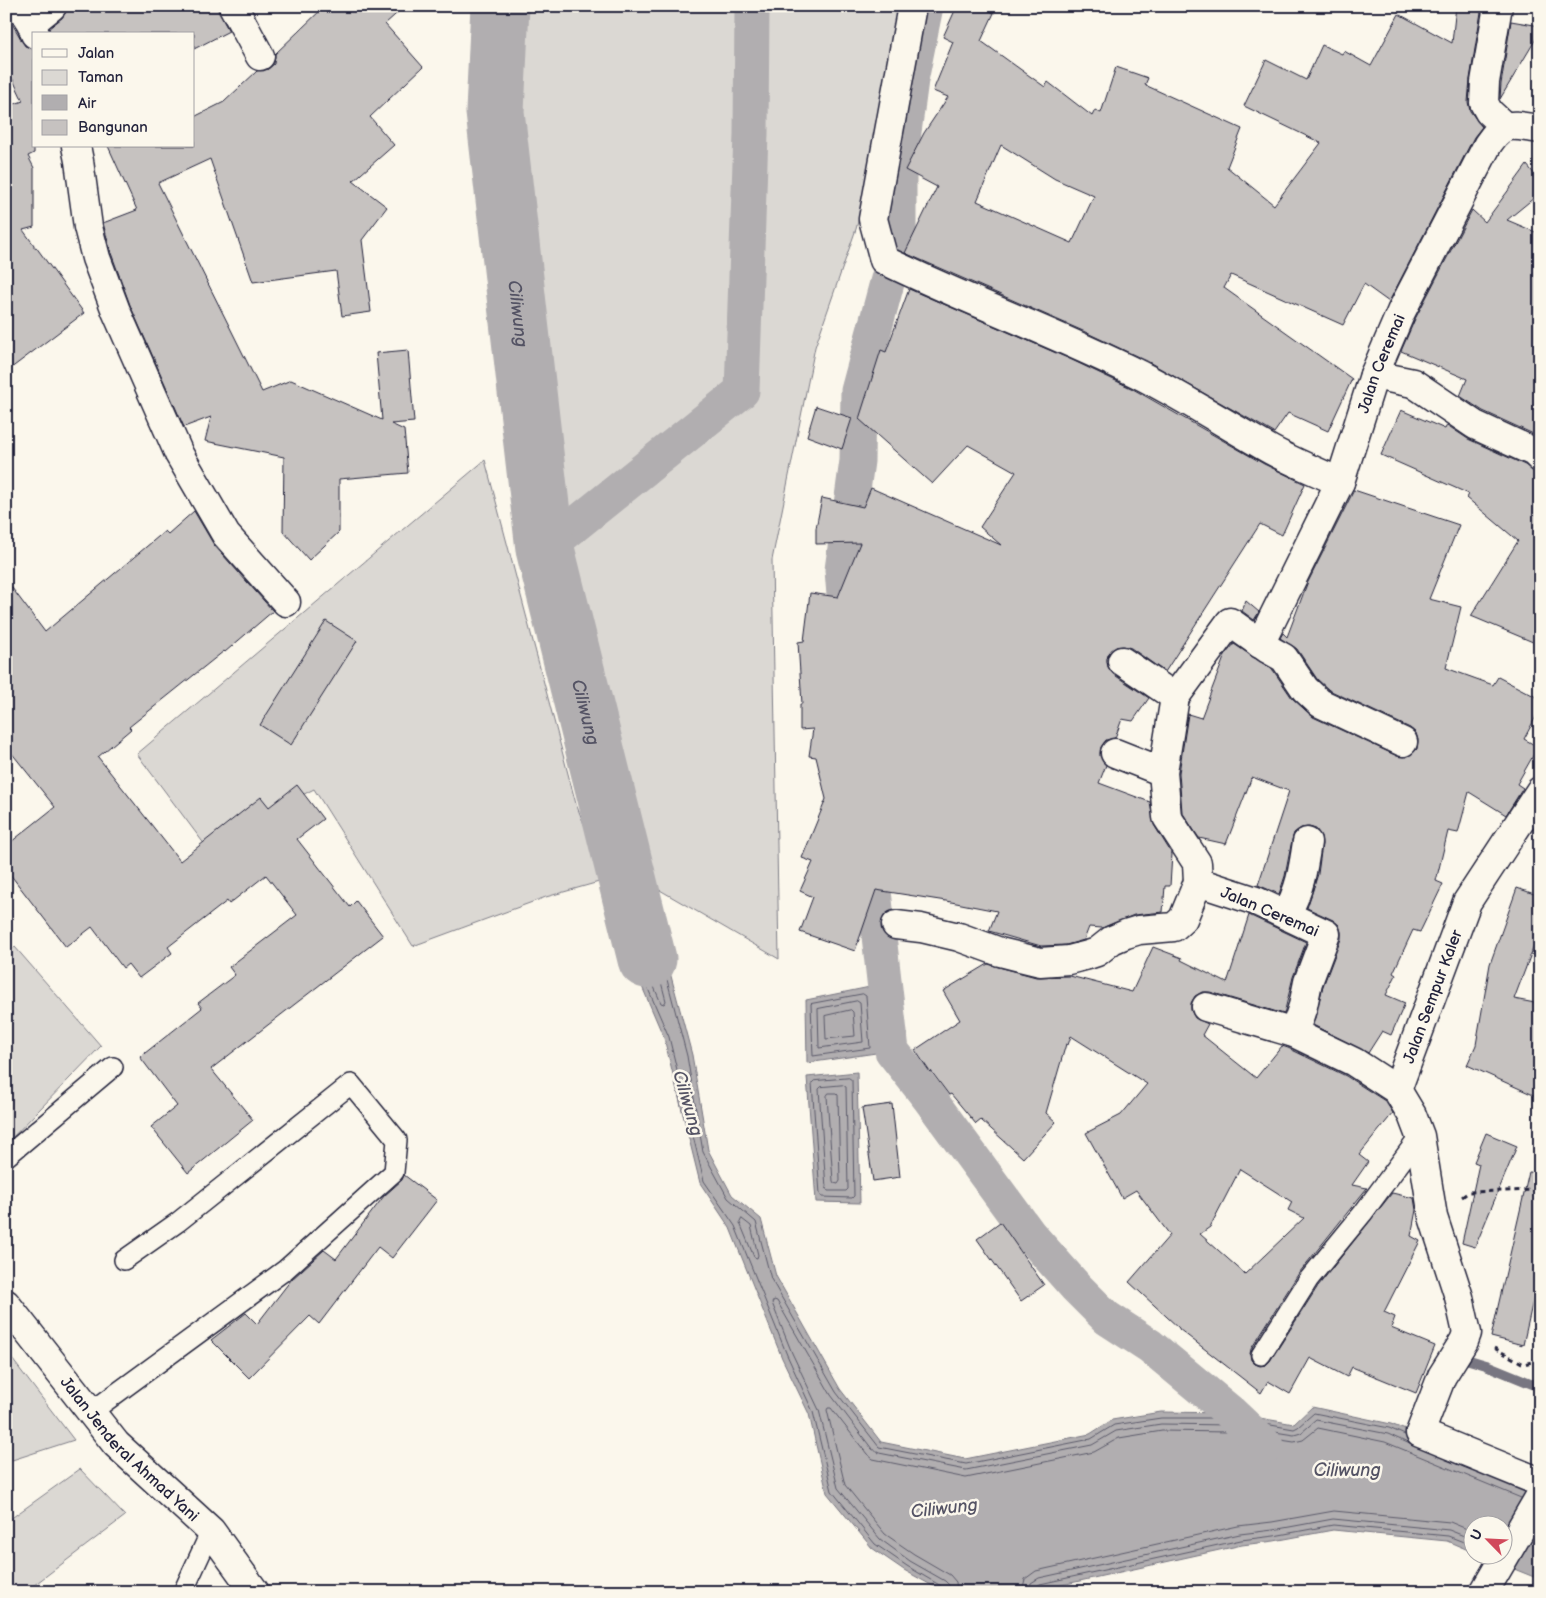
<svg xmlns="http://www.w3.org/2000/svg" width="1546" height="1598" viewBox="0 0 1546 1598" font-family="'Balsamiq Sans',sans-serif">
  <style>
    .green { fill: #dbd8d3; stroke: #7e7d87 }
    .water { fill: #b1aeb0; stroke: #787681 }
    .lines { fill: none; stroke-linecap: round; stroke-linejoin: round }
    .shore { stroke: #5b5a6a; stroke-width: 1 }
    .stream { stroke: #787681; stroke-width: 10 }
    .canal { stroke: #b1aeb0; stroke-width: 35 }
    .river { stroke: #b1aeb0; stroke-width: 59 }
    .building { fill: #c6c2c0; stroke: #22223b; fill-rule: evenodd }
    .service-casing { stroke: #22223b; stroke-width: 22 }
    .minor-casing { stroke: #22223b; stroke-width: 31 }
    .primary-casing { stroke: #22223b; stroke-width: 31 }
    .path { stroke: #22223b; stroke-width: 3; stroke-dasharray: 5 4; stroke-linecap: butt }
    .service { stroke: #fbf7ec; stroke-width: 19 }
    .minor { stroke: #fbf7ec; stroke-width: 28 }
    .primary { stroke: #fbf7ec; stroke-width: 28 }
    .labels { text-anchor: middle; stroke-width: 5; stroke-linejoin: round; paint-order: stroke }
    .street-label { font-size: 16px; fill: #22223b; stroke: #fbf7ec }
    .water-label { font-size: 18px; font-style: italic; fill: #545364; stroke: #fbf7ec }
  </style>
  <rect width="100%" height="100%" fill="#fbf7ec"/>
  <filter id="ink" filterUnits="userSpaceOnUse"><feTurbulence type="fractalNoise" baseFrequency=".02" numOctaves="2"/><feDisplacementMap in="SourceGraphic" scale="10" xChannelSelector="R" yChannelSelector="G"/><feConvolveMatrix kernelMatrix="1 2 1 2 8 2 1 2 1" color-interpolation-filters="sRGB"/></filter>
  <g filter="url(#ink)">
    <!-- green -->
    <g class="green">
      <polygon points="500,6 904,6 878,145 856,229 815,347 772,560 779,959 646,882 626,880 545,549 495,112"/>
      <polygon points="485,460 576,804 606,880 546,897 413,946 314,789 205,845 137,754"/>
      <polygon points="15,947 101,1046 6,1144 6,952"/>
      <polygon points="6,1351 74,1440 6,1462"/>
      <polygon points="80,1469 125,1516 25,1592 6,1592 6,1522"/>
    </g>
    <!-- water -->
    <g class="water">
      <polygon points="606,880 646,882 692,1055 708,1150 732,1195 761,1219 776,1276 840,1389 881,1442 965,1459 1090,1434 1112,1420 1161,1412 1231,1413 1294,1424 1312,1407 1391,1424 1540,1486 1540,1584 1534,1577 1482,1556 1504,1556 1504,1526 1474,1526 1473,1552 1447,1541 1333,1530 1274,1541 1242,1545 1030,1592 940,1590 904,1570 872,1548 827,1493 809,1414 782,1358 730,1228 700,1183 664,1038 635,970"/>
      <polygon points="870,987 876,1053 807,1063 806,1000"/>
      <polygon points="857,1072 860,1203 816,1202 807,1077"/>
    </g>
    <g class="lines">
      <!-- shore -->
      <g class="shore">
        <polygon points="624,892 636,893 638,894 666,1001 664,1004 661,1003 645,966 622,895"/>
        <polygon points="863,994 866,996 870,1048 813,1056 811,1004"/>
        <polygon points="857,1001 860,1003 863,1042 819,1048 818,1009"/>
        <polygon points="851,1010 853,1012 855,1036 826,1039 825,1016"/>
        <polygon points="849,1078 852,1080 854,1196 852,1198 822,1197 820,1194 812,1083 814,1081"/>
        <polygon points="843,1085 846,1087 848,1189 846,1191 828,1191 826,1188 819,1089 821,1087"/>
        <polygon points="829,1093 836,1093 838,1095 840,1181 838,1184 834,1183 833,1181 827,1096"/>
        <polygon points="742,1219 751,1226 758,1255 757,1258 754,1257 740,1223"/>
        <polyline points="943,1592 941,1586 907,1566 875,1544 832,1491 813,1412 787,1355 735,1226 704,1181 669,1037 639,968 614,889 615,886 641,887 643,888 687,1056 703,1152 728,1198 756,1222 771,1279 836,1392 879,1447 966,1464 1091,1439 1114,1425 1161,1418 1230,1418 1294,1429 1298,1427 1314,1413 1389,1428 1405,1435"/>
        <polyline points="950,1592 949,1585 945,1581 910,1561 880,1539 838,1488 819,1410 792,1353 772,1303 774,1300 777,1301 831,1395 872,1449 879,1453 966,1470 1092,1445 1116,1431 1161,1424 1230,1425 1294,1435 1301,1433 1316,1420 1388,1434 1412,1445"/>
        <polyline points="957,1592 956,1582 950,1575 914,1554 885,1534 845,1485 827,1410 828,1408 831,1408 867,1454 873,1459 966,1478 1094,1452 1119,1438 1162,1431 1229,1432 1294,1442 1303,1440 1318,1428 1385,1442 1521,1498"/>
        <polyline points="1022,1592 1025,1579 1036,1571 1238,1526 1272,1522 1334,1511 1450,1522 1474,1532"/>
        <polyline points="1029,1592 1031,1583 1039,1578 1240,1534 1273,1530 1333,1519 1449,1530 1474,1540"/>
        <polyline points="1035,1592 1036,1587 1040,1584 1241,1540 1274,1536 1333,1525 1448,1536 1474,1546"/>
      </g>
      <!-- stream -->
      <polyline class="stream" points="1456,1356 1486,1365 1540,1387"/>
      <!-- canal -->
      <g class="canal">
        <polyline points="545,549 742,391 751,134 752,6"/>
        <polyline points="847,632 842,570 857,461 858,391 899,238 899,169 911,80 926,6"/>
        <polyline points="869,847 892,1051 929,1098 1029,1234 1076,1287 1107,1318 1150,1346 1231,1413 1266,1446"/>
      </g>
      <!-- river -->
      <path class="river" id="s1" d="M 500,6 L 495,112 L 545,549 L 647,959"/>
    </g>
    <!-- building -->
    <g class="building">
      <polygon points="67,6 217,6 219,13 229,31 194,49 194,34 50,34 49,28 62,18 66,12"/>
      <polygon points="325,6 405,6 385,24 423,67 370,117 394,145 353,181 387,207 362,240 371,312 342,316 336,271 253,282 210,159 158,183 262,392 291,380 382,420 376,353 408,350 414,422 391,424 404,430 408,473 339,479 339,532 309,560 283,531 284,457 205,441 211,417 184,427 130,305 111,253 103,223 137,210 108,146 194,146 194,117 224,102 257,71 268,69 274,64 275,54"/>
      <path d="M 957,6 L 980,6 L 994,13 L 981,41 L 1045,87 L 1048,82 L 1092,116 L 1095,110 L 1101,113 L 1116,67 L 1148,78 L 1145,85 L 1242,129 L 1227,167 L 1274,205 L 1321,143 L 1244,106 L 1266,60 L 1306,80 L 1322,45 L 1342,54 L 1344,51 L 1371,66 L 1399,14 L 1452,43 L 1456,6 L 1482,6 L 1470,79 L 1468,102 L 1470,111 L 1482,127 L 1474,137 L 1389,302 L 1364,284 L 1343,325 L 1231,275 L 1224,288 L 1352,379 L 1328,431 L 1288,413 L 1274,433 L 1147,361 L 1083,331 L 905,253 L 937,187 L 905,170 L 924,133 L 948,97 L 933,91 L 953,42 L 943,37 ZM 1001,145 L 1055,179 L 1094,196 L 1072,243 L 977,201 Z"/>
      <polygon points="6,13 25,46 34,49 34,153 28,156 34,168 34,227 23,230 34,245 34,248 36,247 84,313 6,372 6,107 23,101 6,65"/>
      <polygon points="1511,21 1540,26 1540,32 1500,99 1501,84"/>
      <polygon points="1527,165 1540,181 1540,193 1507,220 1540,234 1540,437 1483,411 1460,396 1467,379 1401,351 1415,319 1472,210 1485,222"/>
      <polygon points="909,289 1070,359 1133,389 1264,464 1305,484 1282,535 1260,524 1165,672 1131,648 1124,646 1116,647 1109,653 1107,659 1108,667 1113,674 1149,698 1133,721 1122,719 1115,738 1106,740 1101,747 1100,756 1106,765 1099,783 1150,802 1154,825 1172,854 1170,886 1165,886 1163,912 1134,915 1102,928 1089,927 1084,940 1066,945 1041,946 989,931 997,911 946,901 876,890 855,951 800,932 813,897 800,891 813,862 802,858 826,799 816,757 809,756 813,729 800,730 800,704 802,704 798,642 804,641 810,593 838,597 860,543 816,544 816,528 822,498 863,507 871,488 1001,545 980,527 1016,472 968,445 932,484 859,419 881,350 886,352"/>
      <polygon points="816,406 852,418 842,449 807,436"/>
      <polygon points="1401,410 1445,429 1447,425 1468,439 1525,465 1536,473 1540,473 1540,645 1471,616 1518,541 1467,498 1469,494 1381,455"/>
      <polygon points="1354,490 1459,525 1429,599 1461,607 1446,668 1493,685 1498,677 1540,699 1540,709 1524,739 1538,747 1517,784 1523,788 1506,815 1469,792 1458,833 1448,831 1436,881 1443,884 1420,932 1413,930 1393,973 1396,975 1386,995 1405,1003 1391,1035 1382,1031 1368,1053 1313,1025 1323,986 1341,939 1341,932 1339,925 1333,920 1307,908 1318,874 1322,844 1321,836 1316,829 1309,827 1301,828 1294,833 1292,840 1285,876 1279,894 1258,885 1289,791 1252,777 1226,844 1199,838 1182,812 1179,773 1188,714 1201,718 1225,655 1234,644 1273,670 1292,698 1313,717 1397,756 1405,757 1412,754 1417,749 1418,740 1416,733 1410,728 1329,690 1317,679 1297,649 1280,638 1283,633 1287,637 1307,584"/>
      <polygon points="194,511 214,545 273,611 225,652 224,651 129,727 131,729 98,757 180,861 261,797 269,807 297,785 323,819 297,839 350,907 356,901 383,936 211,1069 253,1120 188,1173 151,1127 177,1106 140,1057 202,1008 198,1003 235,975 229,967 297,915 266,875 229,904 227,901 168,947 172,953 139,978 128,964 123,968 92,927 66,947 6,869 6,846 55,807 6,746 6,580 45,632 165,531 168,534"/>
      <polygon points="1246,601 1259,612 1254,620 1242,611"/>
      <polygon points="326,621 357,641 291,745 260,725"/>
      <polygon points="1517,888 1540,896 1540,930 1514,999 1540,1004 1540,1098 1467,1065 1476,1045 1490,964"/>
      <path d="M 1249,915 L 1306,942 L 1293,977 L 1284,1014 L 1210,992 L 1202,992 L 1195,996 L 1191,1003 L 1191,1010 L 1195,1018 L 1208,1024 L 1202,1035 L 1256,1078 L 1282,1046 L 1288,1048 L 1346,1076 L 1385,1101 L 1393,1113 L 1359,1155 L 1368,1162 L 1352,1185 L 1367,1188 L 1299,1273 L 1251,1349 L 1250,1354 L 1251,1360 L 1255,1364 L 1260,1366 L 1266,1365 L 1270,1361 L 1318,1286 L 1392,1193 L 1414,1198 L 1416,1210 L 1411,1236 L 1420,1241 L 1384,1312 L 1395,1317 L 1391,1328 L 1435,1346 L 1416,1393 L 1352,1367 L 1347,1377 L 1310,1358 L 1290,1394 L 1268,1381 L 1261,1393 L 1179,1329 L 1179,1328 L 1129,1282 L 1170,1235 L 1136,1190 L 1122,1198 L 1086,1133 L 1121,1115 L 1147,1084 L 1071,1036 L 1068,1045 L 1066,1044 L 1046,1113 L 1056,1122 L 1023,1158 L 981,1120 L 976,1124 L 951,1094 L 949,1095 L 931,1071 L 930,1072 L 915,1050 L 960,1020 L 943,991 L 988,964 L 1036,977 L 1070,976 L 1132,992 L 1153,947 L 1182,958 L 1181,960 L 1227,983 ZM 1240,1169 L 1292,1202 L 1288,1210 L 1304,1218 L 1245,1274 L 1200,1234 L 1210,1227 Z"/>
      <polygon points="892,1104 900,1177 873,1181 862,1108"/>
      <polygon points="1486,1133 1517,1146 1475,1247 1462,1243 1479,1164 1474,1162"/>
      <polygon points="1529,1172 1540,1173 1540,1298 1534,1296 1523,1345 1491,1337"/>
      <polygon points="404,1175 437,1200 392,1258 378,1247 319,1324 310,1316 249,1378 211,1340 246,1313 257,1324 291,1280 324,1250 336,1259 384,1196 402,1180"/>
      <polygon points="1000,1222 1044,1285 1021,1301 977,1239"/>
    </g>
    <g class="lines">
      <!-- service casing -->
      <g class="service-casing">
        <g id="service">
          <polyline points="6,1157 113,1067"/>
          <polyline points="1261,1355 1309,1279 1363,1213 1420,1136"/>
          <polyline points="91,1412 285,1270 394,1172 397,1140 351,1084 178,1222 124,1260"/>
          <polyline points="183,1592 211,1531"/>
        </g>
      </g>
      <!-- minor casing -->
      <g class="minor-casing">
        <g id="minor">
          <polyline points="20,6 31,23 35,34"/>
          <polyline points="233,6 260,56"/>
          <path d="M 912,6 L 873,219 L 884,260 C 968,301 1056,333 1140,375 C 1185,398 1227,425 1271,450 C 1293,462 1317,472 1340,482"/>
          <polyline points="1498,6 1485,82 1484,103 1489,112 1504,126"/>
          <polyline points="31,23 52,6"/>
          <polyline points="76,146 79,161 88,227 96,258 116,311 179,454 226,535 286,602"/>
          <polyline points="1374,375 1413,383 1475,425 1534,452 1540,458"/>
          <path id="s2" d="M 1260,644 L 1340,482 L 1374,375 L 1401,312 L 1488,144 C 1505,119 1513,126 1540,129"/>
          <polyline points="1122,661 1175,697"/>
          <polyline points="1115,753 1163,772"/>
          <path d="M 1286,915 C 1300,890 1303,870 1307,842"/>
          <polyline points="896,925 921,928 959,937 1000,952 1040,962 1069,960 1088,955 1097,952 1112,940 1126,934 1139,930 1174,927 1183,919 1198,882"/>
          <polyline points="1206,1007 1294,1033 1354,1062 1397,1090 1412,1115 1420,1136 1433,1217 1459,1297 1467,1333 1464,1341 1442,1376 1420,1433 1540,1482"/>
          <polyline points="1294,1033 1303,1006 1308,982 1326,934 1256,901 1198,882 1197,863 1167,817 1163,772 1175,697 1230,622 1268,649 1284,658 1305,689 1320,703 1403,742"/>
          <path id="s3" d="M 1397,1090 L 1467,902 L 1540,791"/>
          <polyline points="1484,1592 1540,1496"/>
        </g>
      </g>
      <!-- primary casing -->
      <g class="primary-casing">
        <g id="primary">
          <path id="s4" d="M 6,1304 L 116,1444 L 211,1531 L 255,1592"/>
        </g>
      </g>
      <!-- path -->
      <g class="path">
        <polyline points="1462,1197 1469,1192 1540,1190"/>
        <polyline points="1494,1348 1524,1364 1540,1360"/>
      </g>
      <!-- service -->
      <use href="#service" class="service"/>
      <!-- minor -->
      <use href="#minor" class="minor"/>
      <!-- primary -->
      <use href="#primary" class="primary"/>
    </g>
  </g>
  <g class="labels">
    <!-- street labels -->
    <g class="street-label">
      <text dy="6" stroke="none"><textPath href="#s2" startOffset="306">Jalan Ceremai</textPath></text>
      <text transform="translate(1270 911) rotate(23)" y="6">Jalan Ceremai</text>
      <text dy="6" stroke="none"><textPath href="#s3" startOffset="100">Jalan Sempur Kaler</textPath></text>
      <text dy="6" stroke="none"><textPath href="#s4" startOffset="191">Jalan Jenderal Ahmad Yani</textPath></text>
    </g>
    <!-- water labels -->
    <g class="water-label">
      <text dy="6" stroke="none"><textPath href="#s1" startOffset="309">Ciliwung</textPath></text>
      <text dy="6" stroke="none"><textPath href="#s1" startOffset="714">Ciliwung</textPath></text>
      <text transform="translate(688 1103) rotate(74)" y="6">Ciliwung</text>
      <text x="1347" y="1476">Ciliwung</text>
      <text transform="translate(944 1508) rotate(-6)" y="6">Ciliwung</text>
    </g>
  </g>
  <!-- margin -->
  <rect width="1546" height="1598" fill="none" stroke="#fbf7ec" stroke-width="25"/>
  <rect x="12" y="12" width="1521" height="1573" fill="none" stroke="#22223b" stroke-width="2" filter="url(#ink)"/>
  <!-- legend -->
  <rect x="32" y="32" width="162" height="115" fill="#fbf7ec" stroke="#a4a2a5"/>
  <rect x="42" y="49" width="25" height="8" fill="#fbf7ec" stroke="#a4a2a5"/>
  <text x="78" y="58" font-size="15" fill="#22223b">Jalan</text>
  <rect x="42" y="70" width="25" height="15" fill="#dbd8d3" stroke="#a4a2a5"/>
  <text x="78" y="82" font-size="15" fill="#22223b">Taman</text>
  <rect x="42" y="95" width="25" height="15" fill="#b1aeb0" stroke="#a4a2a5"/>
  <text x="78" y="108" font-size="15" fill="#22223b">Air</text>
  <rect x="42" y="120" width="25" height="15" fill="#c6c2c0" stroke="#a4a2a5"/>
  <text x="78" y="132" font-size="15" fill="#22223b">Bangunan</text>
  <!-- north arrow -->
  <g transform="translate(1488 1540) rotate(294)"><circle r="24" fill="#fbf7ec" stroke="#a4a2a5"/>
  <path d="M0-4L9 19L0 12L-9 19Z" fill="#d1495b"/>
  <text y="-8" font-size="14" font-weight="bold" text-anchor="middle" fill="#22223b">U</text>
  </g>
</svg>
